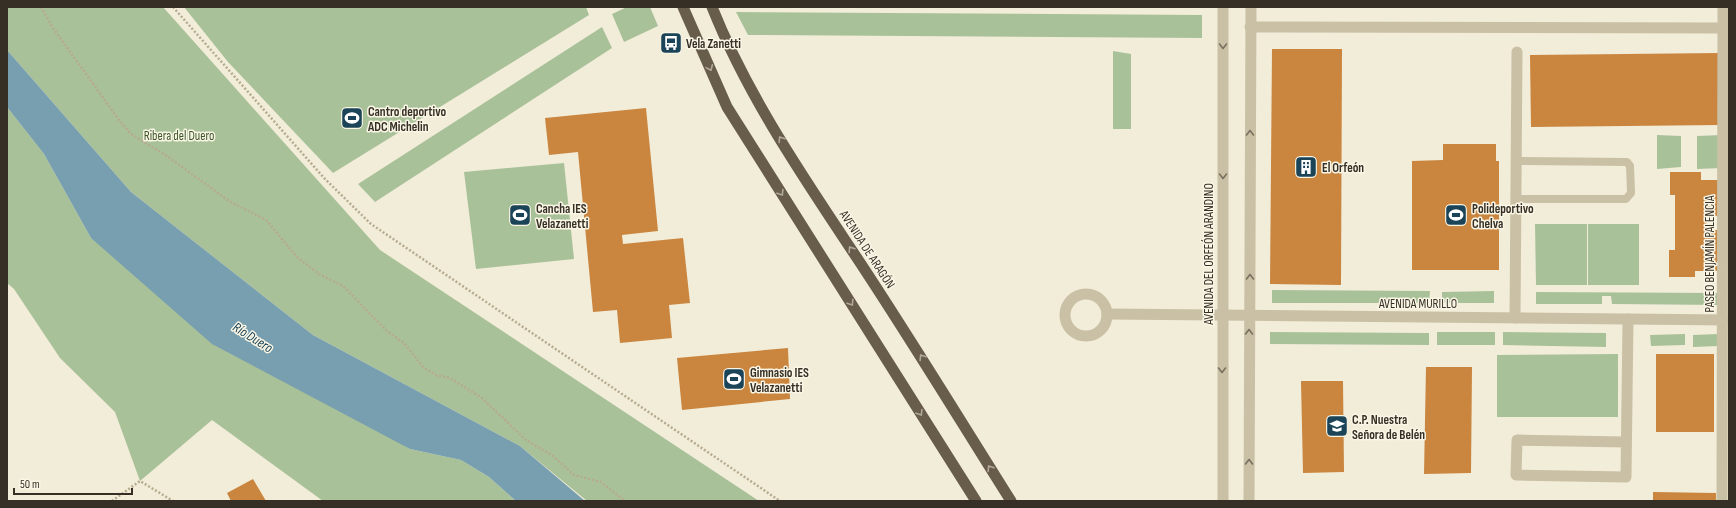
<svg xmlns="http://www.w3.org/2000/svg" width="1736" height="508" viewBox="0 0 1736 508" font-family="'Sofia Sans Condensed',sans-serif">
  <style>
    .green { fill: #a9c199 }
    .water { fill: #779fb0 }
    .building { fill: #ca853f }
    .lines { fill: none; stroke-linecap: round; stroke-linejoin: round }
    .path { stroke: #b6aa8f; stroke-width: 2.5; stroke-dasharray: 2 2; stroke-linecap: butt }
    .service { stroke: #cac0a5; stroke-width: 8 }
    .pedestrian { stroke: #cac0a5; stroke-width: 11 }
    .minor { stroke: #cac0a5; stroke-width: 11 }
    .trunk { stroke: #685c4a; stroke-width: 11 }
    .oneway { stroke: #79705f }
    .oneway2 { stroke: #b1a998 }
    .labels { text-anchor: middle; stroke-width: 3; stroke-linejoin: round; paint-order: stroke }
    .poi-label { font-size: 13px; font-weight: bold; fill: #362f26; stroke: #faf6e5; text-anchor: start }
    .park-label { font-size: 13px; fill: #3a5529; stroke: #faf6e5 }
    .street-label { font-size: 13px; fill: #362f26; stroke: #faf6e5 }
    .water-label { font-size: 14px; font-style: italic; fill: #1b4458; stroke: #faf6e5 }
  </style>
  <rect width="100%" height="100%" fill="#f2edd9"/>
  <!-- green -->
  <g class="green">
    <polygon points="7,7 163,7 380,250 759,501 587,501 520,446 313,335 131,192 7,50"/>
    <polygon points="184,7 586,7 589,15 333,173 228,62"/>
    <polygon points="627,7 650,7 658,26 624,42 612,14"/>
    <polygon points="736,12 1202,15 1202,38 748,35"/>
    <polygon points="602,27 612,48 375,202 358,184"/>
    <polygon points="1113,51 1131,54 1131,129 1113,129"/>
    <polygon points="7,107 44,154 91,238 410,449 461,460 489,477 516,501 323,501 212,420 140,481 115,412 60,358 14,289 7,283"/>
    <polygon points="1657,135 1681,136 1681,167 1657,169"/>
    <polygon points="1722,135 1722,168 1697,169 1697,136"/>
    <polygon points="564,163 574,259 476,269 464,172"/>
    <polygon points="1535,224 1587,224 1587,285 1536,285"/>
    <rect x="1588" y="224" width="51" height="61"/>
    <polygon points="1272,290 1430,291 1429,303 1272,303"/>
    <polygon points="1494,291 1494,303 1442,303 1442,292"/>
    <polygon points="1536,292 1721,293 1721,305 1612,304 1611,296 1602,296 1602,304 1536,304"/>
    <polygon points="1270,332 1429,333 1429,345 1270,344"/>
    <rect x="1437" y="332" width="58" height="13"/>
    <polygon points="1503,332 1606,333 1606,347 1503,345"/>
    <polygon points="1685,334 1685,345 1651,346 1650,335"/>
    <polygon points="1718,334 1718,346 1693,347 1693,335"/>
    <polygon points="1618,354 1618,417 1497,417 1497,355"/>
  </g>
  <!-- water -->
  <polygon class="water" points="7,50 131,192 313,335 520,446 585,501 516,501 489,477 461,460 410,449 212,344 91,238 44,154 7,107"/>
  <!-- building -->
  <g class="building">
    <polygon points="1272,49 1342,49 1341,285 1270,284"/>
    <polygon points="1720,53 1720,125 1531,127 1530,55"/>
    <polygon points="646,108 658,231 622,235 623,244 683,238 690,303 669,305 672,338 620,343 617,310 593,312 578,152 549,155 545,118"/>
    <polygon points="1443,144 1496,144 1496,161 1499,161 1499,270 1412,270 1412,161 1443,160"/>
    <polygon points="1670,172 1701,172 1701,180 1720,180 1720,216 1707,216 1706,230 1720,230 1720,271 1695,271 1695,277 1669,277 1669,250 1675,250 1675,195 1670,195"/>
    <polygon points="788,348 790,399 682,410 677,358"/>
    <rect x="1656" y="354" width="58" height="78"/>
    <polygon points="1426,367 1472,367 1471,473 1424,474"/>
    <polygon points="1301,381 1343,381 1344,472 1303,473"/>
    <polygon points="253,479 266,501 231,501 227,493"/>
    <polygon points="1653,492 1716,493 1716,501 1653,501"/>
  </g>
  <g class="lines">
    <!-- path -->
    <g class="path">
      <polyline points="41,7 53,28 119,120 131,134 167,156 229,201 266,220 298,258 319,274 343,286 387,331 404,343 424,368 436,375 450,378 482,398 526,440 553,456 574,475 601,482 625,501"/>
      <polyline points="173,7 325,179 371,224 780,501"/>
      <polyline points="112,501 140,481 173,501"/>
    </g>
    <!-- service -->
    <polyline class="service" points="1516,161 1627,162 1630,166 1631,193 1626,199 1516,199"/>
    <!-- pedestrian -->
    <g class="pedestrian">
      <polyline points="1250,27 1729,28"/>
      <polyline points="1722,501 1723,7"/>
    </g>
    <!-- minor -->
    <g class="minor">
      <polyline points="1223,7 1223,501"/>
      <circle cx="1086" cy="315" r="21"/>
      <polyline points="1107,314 1729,320"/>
      <polyline points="1515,318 1517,52"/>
      <polyline points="1626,442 1517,440 1516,475 1626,477 1628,319"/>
      <polyline points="1249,501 1251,7"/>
    </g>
    <!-- trunk -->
    <g class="trunk">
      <polyline points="683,7 727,107 976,501"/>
      <path d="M 712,7 C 748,97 804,178 857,258 C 910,338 960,420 1011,501"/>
    </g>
  </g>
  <!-- one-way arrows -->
  <defs><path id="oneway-chevron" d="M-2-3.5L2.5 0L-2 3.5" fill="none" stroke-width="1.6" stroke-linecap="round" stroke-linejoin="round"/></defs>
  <g class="oneway">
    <use href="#oneway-chevron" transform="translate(1223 46) rotate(90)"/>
    <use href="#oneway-chevron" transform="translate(1250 133) rotate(-90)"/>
    <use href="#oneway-chevron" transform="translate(1223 176) rotate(90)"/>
    <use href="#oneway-chevron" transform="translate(1250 277) rotate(-90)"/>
    <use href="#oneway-chevron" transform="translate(1249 332) rotate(-90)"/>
    <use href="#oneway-chevron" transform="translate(1222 370) rotate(90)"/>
    <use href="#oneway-chevron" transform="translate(1249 462) rotate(-90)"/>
  </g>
  <g class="oneway2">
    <use href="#oneway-chevron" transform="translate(710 68) rotate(66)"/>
    <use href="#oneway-chevron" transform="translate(781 139) rotate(-122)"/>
    <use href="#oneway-chevron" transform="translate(781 193) rotate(58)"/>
    <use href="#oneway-chevron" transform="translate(851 249) rotate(-123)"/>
    <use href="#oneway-chevron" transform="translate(851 303) rotate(57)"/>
    <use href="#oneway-chevron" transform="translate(922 357) rotate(-122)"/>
    <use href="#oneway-chevron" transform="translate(920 413) rotate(58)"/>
    <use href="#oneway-chevron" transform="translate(990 468) rotate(-122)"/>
  </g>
  <!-- icons -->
  <defs>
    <g id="bus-square" transform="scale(1.15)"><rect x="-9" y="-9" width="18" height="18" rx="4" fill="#1b4458" stroke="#faf6e5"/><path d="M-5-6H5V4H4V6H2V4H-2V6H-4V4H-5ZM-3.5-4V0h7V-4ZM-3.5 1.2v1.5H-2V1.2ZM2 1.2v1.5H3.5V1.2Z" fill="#fff"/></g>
    <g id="stadium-square" transform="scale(1.15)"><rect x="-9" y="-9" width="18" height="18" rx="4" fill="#1b4458" stroke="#faf6e5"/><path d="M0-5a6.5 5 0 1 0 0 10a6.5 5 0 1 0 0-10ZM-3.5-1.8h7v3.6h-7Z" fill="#fff"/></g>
    <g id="building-square" transform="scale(1.15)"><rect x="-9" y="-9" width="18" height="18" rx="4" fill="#1b4458" stroke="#faf6e5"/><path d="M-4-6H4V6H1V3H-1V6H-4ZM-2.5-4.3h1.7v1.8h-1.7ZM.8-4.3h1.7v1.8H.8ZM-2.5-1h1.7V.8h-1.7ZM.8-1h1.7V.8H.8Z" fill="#fff"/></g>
    <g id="school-square" transform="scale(1.15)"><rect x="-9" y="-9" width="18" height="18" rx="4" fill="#1b4458" stroke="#faf6e5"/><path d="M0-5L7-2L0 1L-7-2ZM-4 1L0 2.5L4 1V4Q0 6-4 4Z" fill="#fff"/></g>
  </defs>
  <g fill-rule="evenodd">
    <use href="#bus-square" x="671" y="43"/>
    <use href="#stadium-square" x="352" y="118"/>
    <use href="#building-square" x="1306" y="167"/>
    <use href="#stadium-square" x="520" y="215"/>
    <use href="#stadium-square" x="1456" y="215"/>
    <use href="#stadium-square" x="734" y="379"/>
    <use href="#school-square" x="1337" y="426"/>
  </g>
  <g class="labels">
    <!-- poi labels -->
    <g class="poi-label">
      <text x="686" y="48">Vela Zanetti</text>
      <text x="368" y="116">Cantro deportivo<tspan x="368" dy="15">ADC Michelin</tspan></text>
      <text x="1322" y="172">El Orfeón</text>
      <text x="536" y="213">Cancha IES<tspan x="536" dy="15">Velazanetti</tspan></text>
      <text x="1472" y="213">Polideportivo<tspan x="1472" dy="15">Chelva</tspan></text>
      <text x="750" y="377">Gimnasio IES<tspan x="750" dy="15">Velazanetti</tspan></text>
      <text x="1352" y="424">C.P. Nuestra<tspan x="1352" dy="15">Señora de Belén</tspan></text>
    </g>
    <!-- park labels -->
    <g class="park-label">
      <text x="179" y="140">Ribera del Duero</text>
    </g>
    <!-- street labels -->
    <g class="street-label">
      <text transform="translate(868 249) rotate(57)" y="5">AVENIDA DE ARAGÓN</text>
      <text transform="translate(1208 254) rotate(-90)" y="5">AVENIDA DEL ORFEÓN ARANDINO</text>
      <text transform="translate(1709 254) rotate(-90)" y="5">PASEO BENJAMÍN PALENCIA</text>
      <text x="1418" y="308">AVENIDA MURILLO</text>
    </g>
    <!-- water labels -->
    <g class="water-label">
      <text transform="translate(253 337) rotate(32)" y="5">Río Duero</text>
    </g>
  </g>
  <!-- border -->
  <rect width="1736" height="508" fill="none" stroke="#362f26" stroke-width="16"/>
  <!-- scale -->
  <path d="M14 488v6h118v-6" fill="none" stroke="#362f26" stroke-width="2"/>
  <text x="20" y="488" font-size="12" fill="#362f26" stroke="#faf6e5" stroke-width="3" paint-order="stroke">50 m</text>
</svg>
